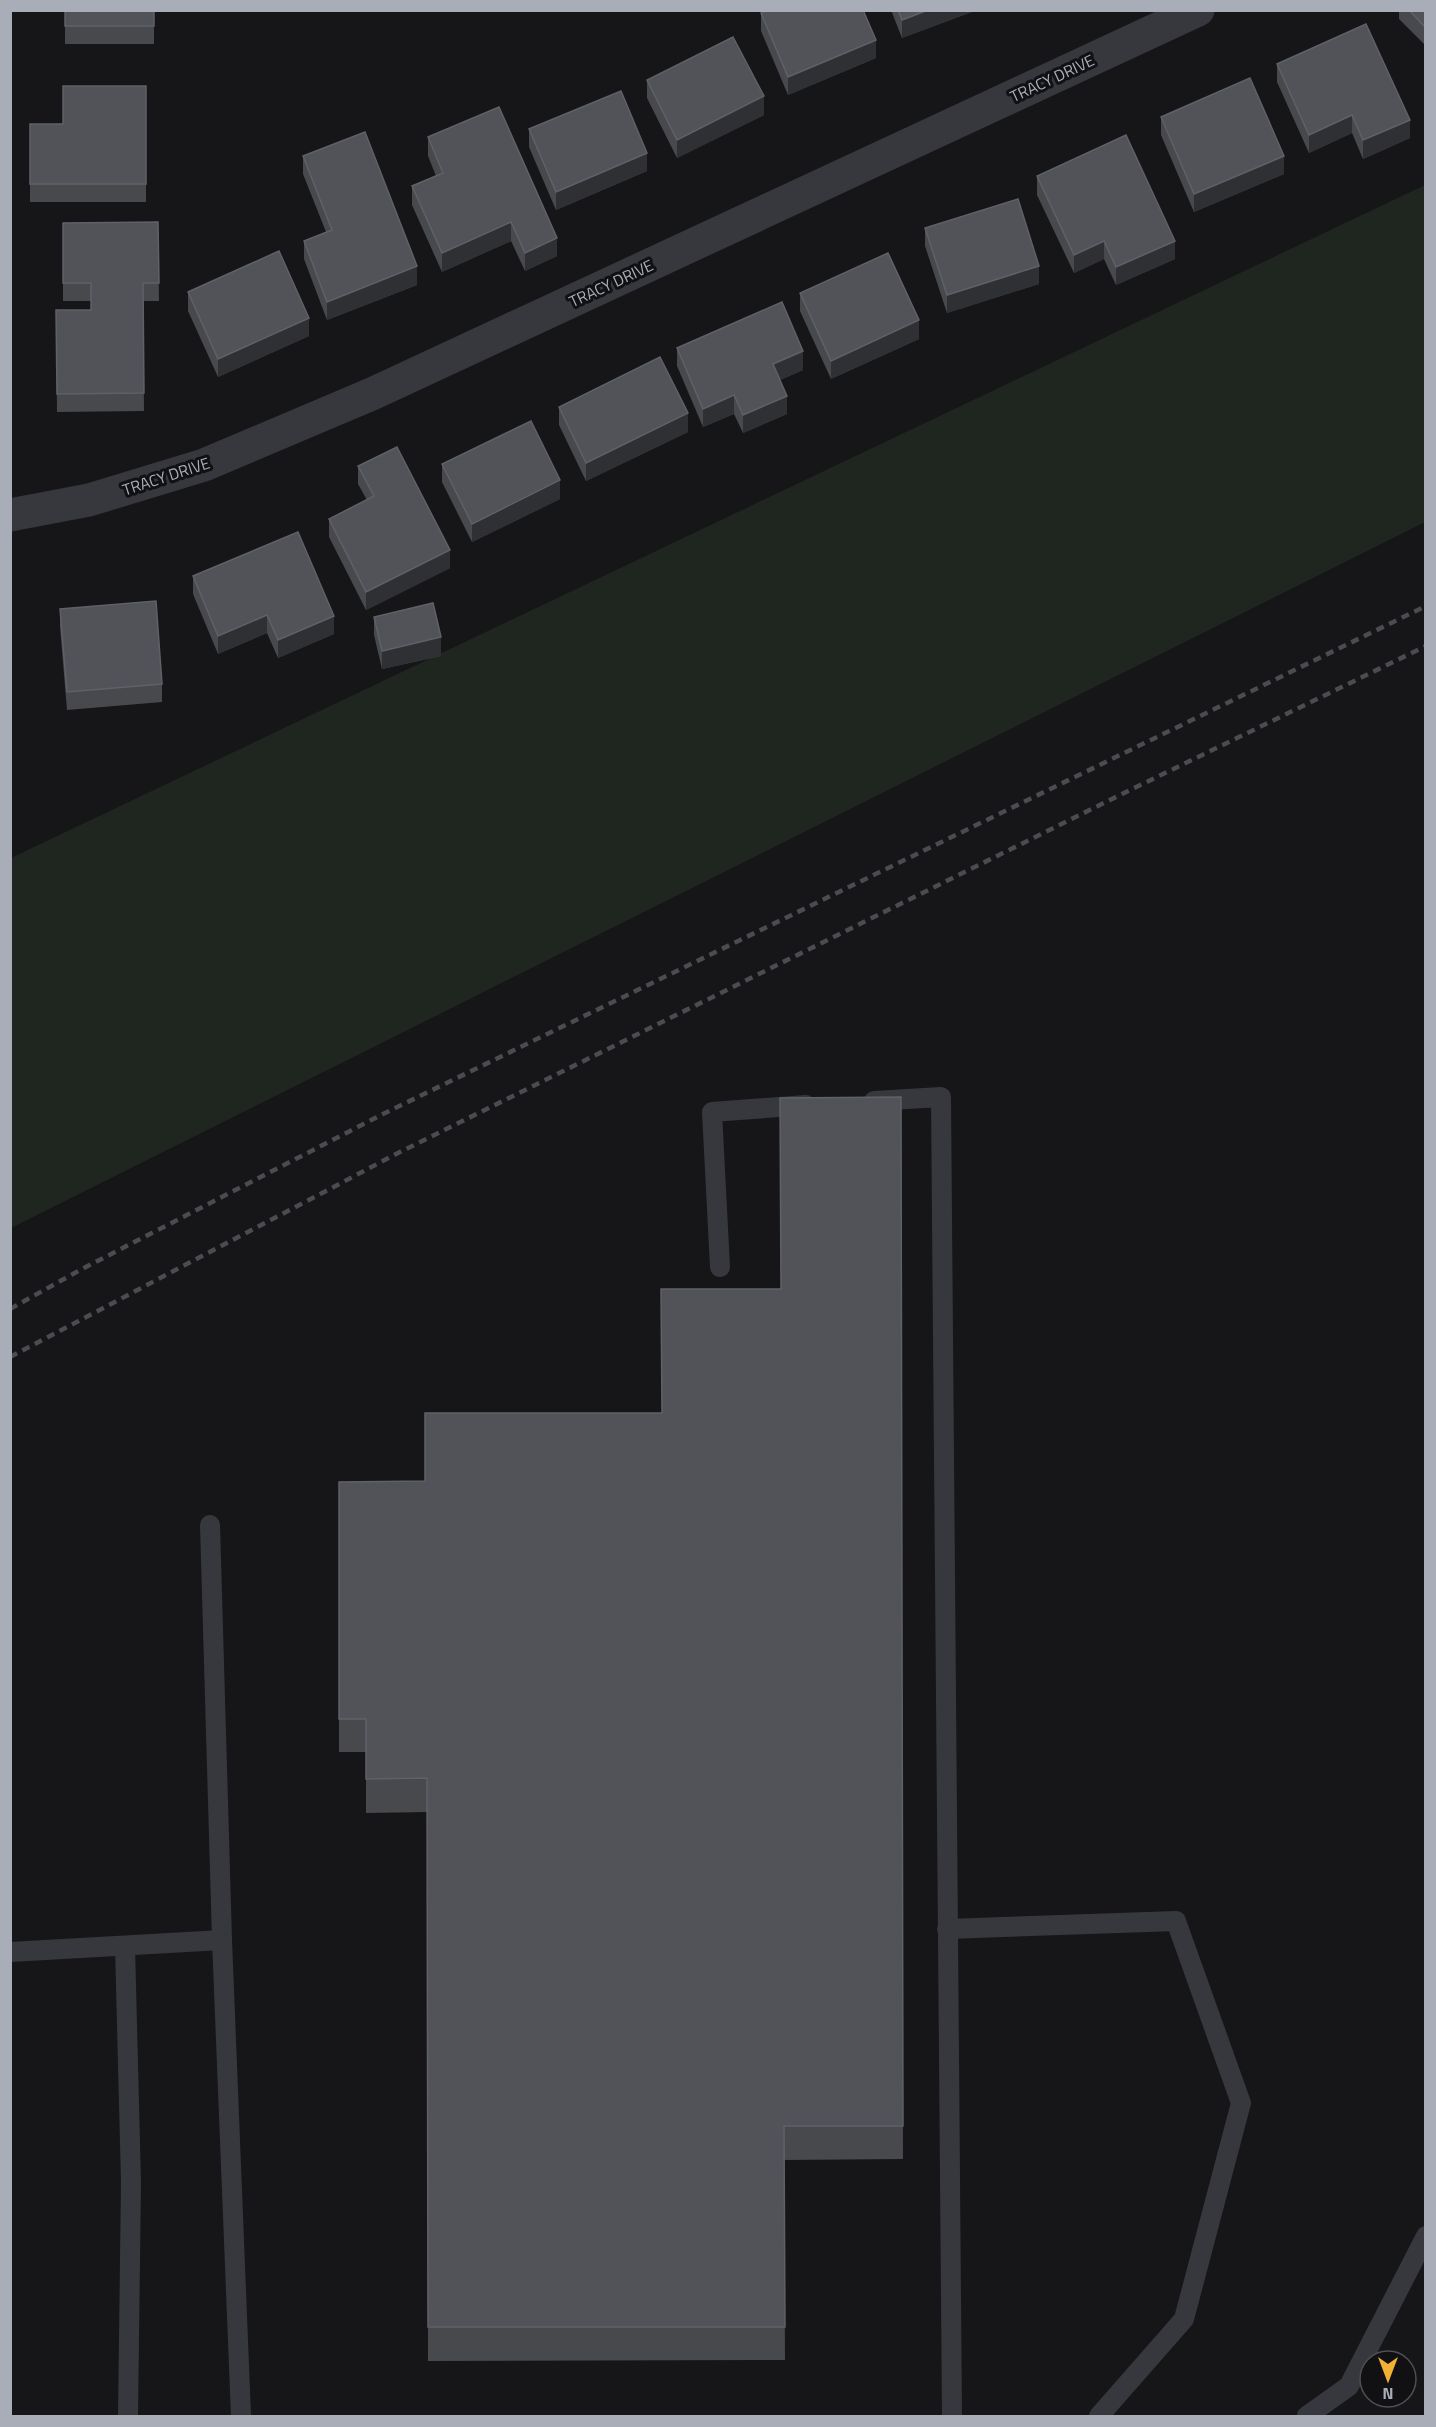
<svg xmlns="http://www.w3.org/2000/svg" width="1436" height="2427" viewBox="0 0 1436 2427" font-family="'Titillium Web',sans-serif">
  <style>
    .green { fill: #1e261f }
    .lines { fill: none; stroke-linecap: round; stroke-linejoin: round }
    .lane { stroke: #37383d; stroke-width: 20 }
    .street { stroke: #37383d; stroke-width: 33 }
    .rail { stroke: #4a4c52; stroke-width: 4.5; stroke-dasharray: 8 6; stroke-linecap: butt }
    .wall { fill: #47494d }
    .shaded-wall { fill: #2f3033 }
    .building { fill: #525359; stroke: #5f6168; stroke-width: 1.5 }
    .labels { text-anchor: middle; stroke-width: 6; stroke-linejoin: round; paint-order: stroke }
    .street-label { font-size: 16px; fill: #a8adb8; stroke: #111113 }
  </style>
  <rect width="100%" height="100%" fill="#161618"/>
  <!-- green -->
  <polygon class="green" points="1425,185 1425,522 11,1228 11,858"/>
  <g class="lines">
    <!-- lane -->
    <g class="lane">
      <polyline points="874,1101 941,1097 952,2416"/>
      <polyline points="720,1267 712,1112 806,1105"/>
      <polyline points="947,1929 1176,1921 1241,2103 1184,2319 1099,2416"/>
      <polyline points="222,1940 241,2416"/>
      <polyline points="125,1946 131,2182 128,2416"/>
      <polyline points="10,1952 222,1940 210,1525"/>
      <polyline points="1307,2416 1349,2386 1426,2236"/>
    </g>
    <!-- street -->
    <polyline class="street" points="10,515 89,500 204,465 374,393 1198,10"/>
    <!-- rail -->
    <g class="rail">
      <polyline points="10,1309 82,1269 383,1114 1426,606"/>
      <polyline points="10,1357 400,1152 1122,794 1426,646"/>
    </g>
  </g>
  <!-- wall -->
  <g class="wall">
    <rect x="65" y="10" width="89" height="34"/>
    <polygon points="891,10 977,10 902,38"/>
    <polygon points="1399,10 1425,10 1425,45 1399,19"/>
    <polygon points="761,13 876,58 788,95 761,31"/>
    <polygon points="1277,64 1410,138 1363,159 1352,133 1309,153 1277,82"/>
    <polygon points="647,80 764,115 677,158 647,98"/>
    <polygon points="146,86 146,202 30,202 30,124 63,124"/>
    <polygon points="1161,117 1284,174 1194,212 1161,135"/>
    <polygon points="529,129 647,171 556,210 529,147"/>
    <polygon points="428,137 557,256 525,271 511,241 442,272 412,205 412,186 436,176 428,156"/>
    <polygon points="303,156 417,285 327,320 304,259 304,241 326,232 303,174"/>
    <polygon points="1037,176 1175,259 1116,285 1104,259 1074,273 1037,195"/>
    <polygon points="158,222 159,301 143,301 144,411 57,412 56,310 91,310 91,301 63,301 63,223"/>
    <polygon points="925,228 1039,284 947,313 925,246"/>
    <polygon points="188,292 309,336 218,377 188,311"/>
    <polygon points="800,293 919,339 831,379 800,311"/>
    <polygon points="677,348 803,370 780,380 787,414 743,433 734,414 703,427 677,366"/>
    <polygon points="559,407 688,432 586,481 559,425"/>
    <polygon points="442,464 560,499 472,542 442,482"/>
    <polygon points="358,466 450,568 366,610 329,537 329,519 367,500 358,484"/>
    <polygon points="193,576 334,634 278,658 267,633 218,654 193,594"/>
    <polygon points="60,609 162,684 162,702 67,710 60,627"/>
    <polygon points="374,617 441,656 382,669 374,635"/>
    <polygon points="901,1097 903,2159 784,2160 785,2360 428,2361 427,1812 366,1813 366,1752 339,1752 339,1482 425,1481 662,1413 781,1289"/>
  </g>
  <!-- shaded-wall -->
  <g class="shaded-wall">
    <polygon points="928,10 977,10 902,38 902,20"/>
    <polygon points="876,40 876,58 788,95 788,77"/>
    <polygon points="764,96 764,115 677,158 677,140"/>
    <polygon points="1352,115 1352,133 1309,153 1309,135"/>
    <polygon points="1410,120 1410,138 1363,159 1363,140"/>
    <polygon points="647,153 647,171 556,210 556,192"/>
    <polygon points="1284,156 1284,174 1194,212 1194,194"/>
    <polygon points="511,222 511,241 442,272 442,253"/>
    <polygon points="557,238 557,256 525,271 525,253"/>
    <polygon points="1104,241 1104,259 1074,273 1074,255"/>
    <polygon points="1175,241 1175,259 1116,285 1116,267"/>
    <polygon points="417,266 417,285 327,320 327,302"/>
    <polygon points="1039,266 1039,284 947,313 947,295"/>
    <polygon points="309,318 309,336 218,377 218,359"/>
    <polygon points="919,320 919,339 831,379 831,361"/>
    <polygon points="803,351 803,370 773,383 773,364"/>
    <polygon points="734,395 734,414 703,427 703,409"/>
    <polygon points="787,396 787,414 743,433 743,415"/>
    <polygon points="688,413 688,432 586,481 586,463"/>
    <polygon points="560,480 560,499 472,542 472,524"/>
    <polygon points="450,550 450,568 366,610 366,592"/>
    <polygon points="267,615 267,633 218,654 218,636"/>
    <polygon points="334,616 334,634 278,658 278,640"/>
    <polygon points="441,637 441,656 382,669 382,651"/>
  </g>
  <!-- building -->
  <g class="building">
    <rect x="65" y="10" width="89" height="16"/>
    <polygon points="767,10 863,10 876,40 788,77 761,13"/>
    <polygon points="898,10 928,10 902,20"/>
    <polygon points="1409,10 1425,10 1425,27"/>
    <polygon points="1366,24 1410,120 1363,140 1352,115 1309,135 1277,64"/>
    <polygon points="733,37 764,96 677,140 647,80"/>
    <polygon points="1250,78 1284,156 1194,194 1161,117"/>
    <polygon points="63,86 146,86 146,184 30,184 30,124 63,124"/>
    <polygon points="621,91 647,153 556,192 529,129"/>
    <polygon points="499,107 557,238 525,253 511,222 442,253 412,186 443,173 428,137"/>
    <polygon points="365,132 417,266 327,302 304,241 332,230 303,156"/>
    <polygon points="1126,135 1175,241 1116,267 1104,241 1074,255 1037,176"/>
    <polygon points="1018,199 1039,266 947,295 925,228"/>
    <polygon points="158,222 159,283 143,283 144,393 57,394 56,310 91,310 91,283 63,283 63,223"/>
    <polygon points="279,251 309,318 218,359 188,292"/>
    <polygon points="888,253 919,320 831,361 800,293"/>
    <polygon points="782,302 803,351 773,364 787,396 743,415 734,395 703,409 677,348"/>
    <polygon points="660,357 688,413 586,463 559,407"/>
    <polygon points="531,421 560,480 472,524 442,464"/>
    <polygon points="397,447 450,550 366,592 329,519 374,496 358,466"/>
    <polygon points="298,532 334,616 278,640 267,615 218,636 193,576"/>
    <polygon points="156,601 162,684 67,692 60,609"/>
    <polygon points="433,603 441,637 382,651 374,617"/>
    <polygon points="901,1097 903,2126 784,2126 785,2327 428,2327 427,1778 366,1779 366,1719 339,1719 339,1482 425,1481 425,1413 662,1413 661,1289 781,1289 780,1098"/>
  </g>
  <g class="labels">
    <!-- street labels -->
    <g class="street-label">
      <text transform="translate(1052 78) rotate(-25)" y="6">TRACY DRIVE</text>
      <text transform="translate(611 283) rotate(-25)" y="6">TRACY DRIVE</text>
      <text transform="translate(166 476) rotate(-18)" y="6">TRACY DRIVE</text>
    </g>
  </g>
  <!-- border -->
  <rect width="1436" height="2427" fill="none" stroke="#a8adb8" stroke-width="24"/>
  <!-- north arrow -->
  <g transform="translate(1388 2379) rotate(180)"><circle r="28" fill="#111113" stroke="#4d4f55" stroke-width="1.5"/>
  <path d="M0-4.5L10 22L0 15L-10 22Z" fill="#f2b134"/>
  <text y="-9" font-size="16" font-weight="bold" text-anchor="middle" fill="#a8adb8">N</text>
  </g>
</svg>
